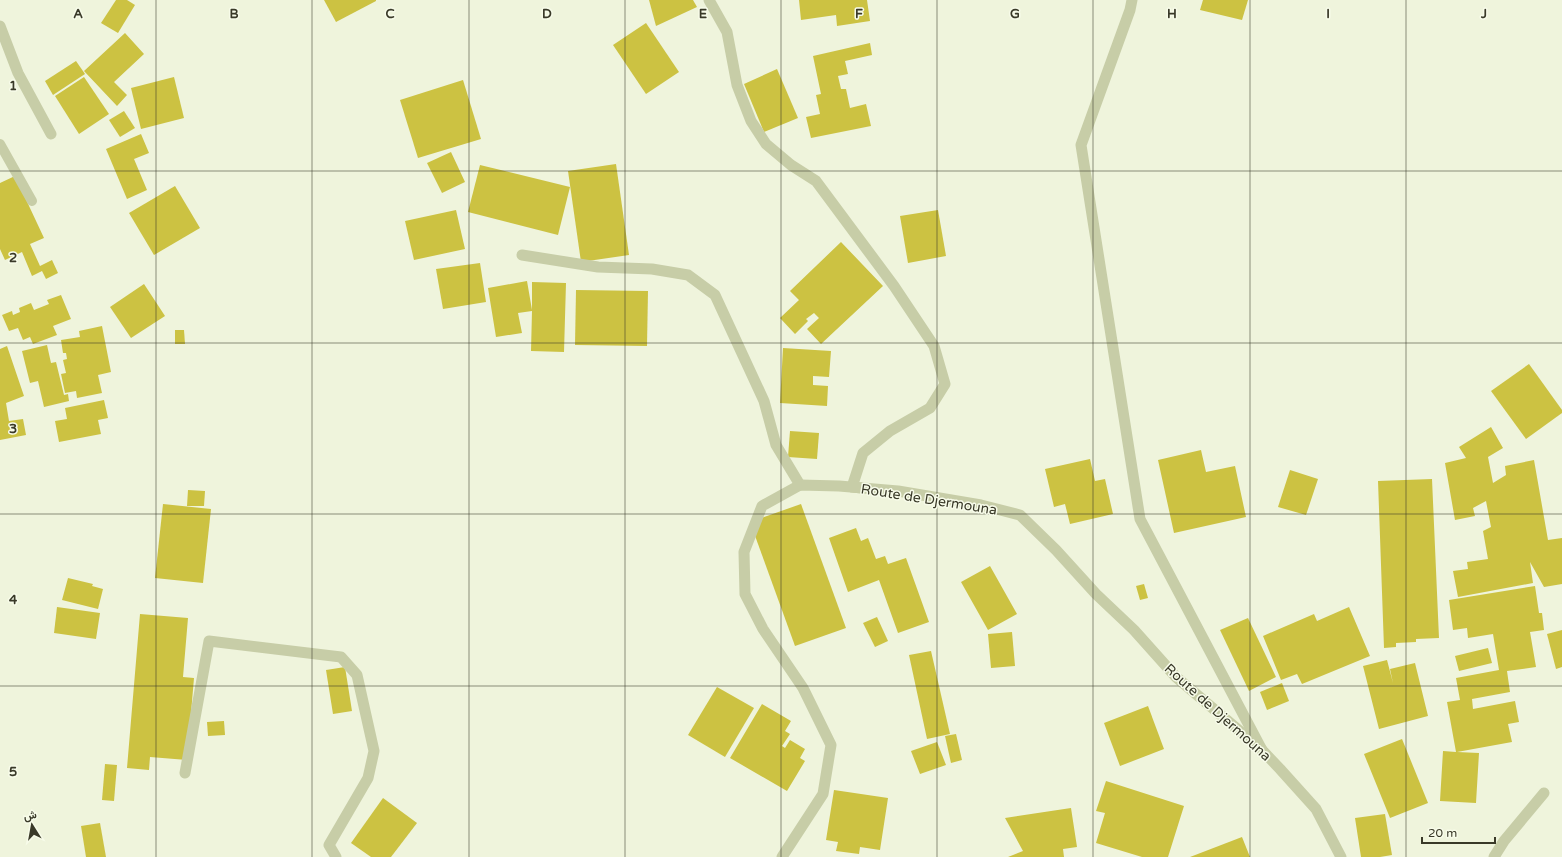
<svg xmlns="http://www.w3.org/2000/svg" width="1562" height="857" viewBox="0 0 1562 857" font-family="'Varela Round',Vazirmatn,sans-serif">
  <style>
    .building { fill: #ccc242 }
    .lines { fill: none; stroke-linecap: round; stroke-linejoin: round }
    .service { stroke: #c7cda7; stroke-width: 10 }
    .minor { stroke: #c7cda7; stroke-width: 11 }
    .tertiary { stroke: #c7cda7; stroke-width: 11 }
    .grid { fill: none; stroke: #393928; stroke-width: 1; stroke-opacity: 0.55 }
    .labels { text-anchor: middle; stroke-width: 3; stroke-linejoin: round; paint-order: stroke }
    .street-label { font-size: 14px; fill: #393928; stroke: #f7fbe9 }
    .grid-label { font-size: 13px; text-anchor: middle; font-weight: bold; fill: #393928; stroke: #f7fbe9; stroke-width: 3; stroke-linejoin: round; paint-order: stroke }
  </style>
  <rect width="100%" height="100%" fill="#eff4dc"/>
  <!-- building -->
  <g class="building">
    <polygon points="116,0 127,0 135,5 118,33 101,23"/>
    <polygon points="324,0 376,0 376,1 336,22"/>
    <polygon points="649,0 693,0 697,7 656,26"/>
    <polygon points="799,0 867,0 870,21 837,26 836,15 801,20"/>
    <polygon points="1203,0 1248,0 1242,20 1200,10"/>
    <polygon points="646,23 679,72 646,94 613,45"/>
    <polygon points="125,33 144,54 114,82 127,95 117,106 84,71"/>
    <polygon points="870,43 872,55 845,61 848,74 838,76 841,89 846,89 850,108 866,104 871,126 811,138 806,117 820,114 816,95 821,94 813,56"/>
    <polygon points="76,61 85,74 53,95 45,81"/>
    <polygon points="777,69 798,118 764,132 744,84"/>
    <polygon points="84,77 109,114 79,134 55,96"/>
    <polygon points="174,77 184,118 141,129 131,88"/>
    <polygon points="463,80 481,139 418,158 400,100"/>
    <polygon points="124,111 135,128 120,137 109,120"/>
    <polygon points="141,134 149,153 134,159 147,190 127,199 106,149"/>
    <polygon points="451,152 465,182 442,193 427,163"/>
    <polygon points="616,164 629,255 581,262 568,171"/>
    <polygon points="480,165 570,187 558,235 468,212"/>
    <polygon points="15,176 44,238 30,244 40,266 52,260 58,273 46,279 42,271 32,276 22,252 5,260 0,249 0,183"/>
    <polygon points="175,186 200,228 154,255 129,213"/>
    <polygon points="456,210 465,249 414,260 405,221"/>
    <polygon points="938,210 946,256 908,263 900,216"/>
    <polygon points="841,242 883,286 821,344 807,329 819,318 814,313 806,319 808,321 795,334 780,318 799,300 790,291"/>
    <polygon points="480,263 486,302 443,309 436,269"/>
    <polygon points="527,281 532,310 532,282 566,283 564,352 531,351 532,311 518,313 522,333 496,337 488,288"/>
    <polygon points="144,284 165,316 131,338 110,307"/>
    <polygon points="576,290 648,291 647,346 575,345"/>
    <polygon points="61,295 71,319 53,326 57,335 33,344 30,337 23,340 18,328 9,331 2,315 12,311 13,315 20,312 19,308 31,303 34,310 49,304 47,300"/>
    <polygon points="102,326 111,372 98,375 102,393 77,398 76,391 65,393 61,374 66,373 63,360 67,359 66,353 63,353 61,340 80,337 79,331"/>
    <polygon points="175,330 184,330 185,344 175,344"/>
    <polygon points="47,345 51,363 56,362 64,395 68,394 69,401 44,407 38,381 30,383 22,351"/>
    <polygon points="7,346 24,396 6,403 9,421 23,419 26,435 0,440 0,349"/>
    <polygon points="783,348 831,351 829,377 813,376 813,385 828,386 827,406 780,403"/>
    <polygon points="1529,364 1562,410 1562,413 1526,439 1491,391"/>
    <polygon points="104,400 108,418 98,420 101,434 59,442 55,421 67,419 65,408"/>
    <polygon points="1491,427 1503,448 1488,457 1493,483 1506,475 1505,466 1534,460 1548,540 1562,538 1562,584 1544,587 1530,562 1533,583 1458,597 1453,571 1468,569 1467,562 1488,559 1483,531 1491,527 1486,501 1473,508 1475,516 1455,520 1445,463 1466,458 1459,447"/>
    <polygon points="790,431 819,433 817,459 788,457"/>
    <polygon points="1201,450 1206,472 1235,466 1246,517 1174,533 1158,460"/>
    <polygon points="1090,459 1095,481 1105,479 1113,514 1070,524 1065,504 1054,507 1045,469"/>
    <polygon points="1290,470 1318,479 1306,515 1278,507"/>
    <polygon points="1432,479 1439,638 1416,639 1416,642 1396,643 1396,647 1384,648 1378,481"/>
    <polygon points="188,490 205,491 204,506 187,506"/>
    <polygon points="163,504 211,509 203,583 155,578"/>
    <polygon points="801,504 846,628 795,646 750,522"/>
    <polygon points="856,528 861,541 868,538 876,559 885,556 888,564 906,558 929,622 898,633 879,580 848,592 829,538"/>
    <polygon points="990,566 1017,614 988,630 961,582"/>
    <polygon points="68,578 93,584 92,586 103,589 98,609 62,600"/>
    <polygon points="1144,584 1148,598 1140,600 1136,586"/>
    <polygon points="1535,586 1539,613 1542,613 1544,630 1530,632 1536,667 1507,671 1510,692 1472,699 1473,709 1515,701 1519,722 1508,724 1512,742 1457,752 1479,753 1476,803 1440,801 1443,751 1456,752 1447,702 1460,700 1456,678 1499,670 1493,634 1468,638 1467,628 1453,630 1449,600"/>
    <polygon points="57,607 100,613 96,639 54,633"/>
    <polygon points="1349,607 1370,656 1302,684 1297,674 1281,680 1263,636 1314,614 1317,621"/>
    <polygon points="140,614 188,618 183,677 194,678 187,760 150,757 149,770 127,768"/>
    <polygon points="877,617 888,641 875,647 863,623"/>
    <polygon points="1248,618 1276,677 1249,691 1220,630"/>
    <polygon points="1562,630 1562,667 1556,669 1547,634"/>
    <polygon points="1012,632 1015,666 991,668 988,634"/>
    <polygon points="1488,648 1492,663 1459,671 1455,656"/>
    <polygon points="931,651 950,734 927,739 909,655"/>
    <polygon points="1387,660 1393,683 1390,669 1415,663 1428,716 1379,729 1363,666"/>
    <polygon points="345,667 352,711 333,714 326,670"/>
    <polygon points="1282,683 1289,701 1267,710 1260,692"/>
    <polygon points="717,687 754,708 725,757 688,735"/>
    <polygon points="762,704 791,721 785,731 790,734 782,746 785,748 790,740 805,749 800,758 805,761 787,791 730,758"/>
    <polygon points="1148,706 1164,749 1120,766 1104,723"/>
    <polygon points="224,721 225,735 208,736 207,722"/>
    <polygon points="956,734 962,760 951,763 945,736"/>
    <polygon points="1402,739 1428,803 1390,818 1364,754"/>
    <polygon points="937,742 946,765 920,774 911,751"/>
    <polygon points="105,764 117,765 114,801 102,800"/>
    <polygon points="1106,781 1184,806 1168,857 1142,857 1096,843 1105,813 1096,811"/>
    <polygon points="834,790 888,798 880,850 860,847 859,854 836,851 838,842 826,840"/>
    <polygon points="383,798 417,823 391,857 371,857 351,843"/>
    <polygon points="1071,808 1077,847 1063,849 1064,857 1008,857 1023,851 1005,818"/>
    <polygon points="1385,814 1392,855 1380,857 1361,857 1355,818"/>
    <polygon points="100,823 106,857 86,857 81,826"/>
    <polygon points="1242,837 1250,857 1190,857"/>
  </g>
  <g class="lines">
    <!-- service -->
    <polyline class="service" points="0,144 32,201"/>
    <!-- minor -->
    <g class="minor">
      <polyline points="709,0 727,32 737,85 751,121 766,144 791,165 816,181 894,286 934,346 945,384 930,408 890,431 863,453 852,487 862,488"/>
      <polyline points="1132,0 1130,10 1081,145 1140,519 1262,750"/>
      <polyline points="0,26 18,73 51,134"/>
      <polyline points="522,255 598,267 652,269 688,275 715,295 764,401 776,445 800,485"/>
      <polyline points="185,773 209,641 341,657 357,675 374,751 368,778 329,845 336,857"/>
      <polyline points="1494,857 1504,841 1544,793"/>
    </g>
    <!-- tertiary -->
    <polyline class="tertiary" points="782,857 823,794 831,745 803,688 763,629 745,594 744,552 762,506 800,485 839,486 898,491 981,505 1020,515 1056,550 1096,594 1134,630 1176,677 1262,750 1280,769 1316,809 1341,857"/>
  </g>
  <!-- grid -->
  <path class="grid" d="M 156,0 L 156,857M 312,0 L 312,857M 469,0 L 469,857M 625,0 L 625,857M 781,0 L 781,857M 937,0 L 937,857M 1093,0 L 1093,857M 1250,0 L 1250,857M 1406,0 L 1406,857M 0,171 L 1562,171M 0,343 L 1562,343M 0,514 L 1562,514M 0,686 L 1562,686"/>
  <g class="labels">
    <!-- street labels -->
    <g class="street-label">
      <text transform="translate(929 499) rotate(9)" y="5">Route de Djermouna</text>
      <text transform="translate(1218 712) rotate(42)" y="5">Route de Djermouna</text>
    </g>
  </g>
  <g class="grid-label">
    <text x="78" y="18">A</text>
    <text x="234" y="18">B</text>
    <text x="390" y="18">C</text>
    <text x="547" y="18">D</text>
    <text x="703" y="18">E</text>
    <text x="859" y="18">F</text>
    <text x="1015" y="18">G</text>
    <text x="1172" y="18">H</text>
    <text x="1328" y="18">I</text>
    <text x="1484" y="18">J</text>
    <text x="13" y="90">1</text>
    <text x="13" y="262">2</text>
    <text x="13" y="433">3</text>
    <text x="13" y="604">4</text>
    <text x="13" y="776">5</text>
  </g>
  <!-- north arrow -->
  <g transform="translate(32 825) rotate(349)" stroke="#f7fbe9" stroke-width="3" paint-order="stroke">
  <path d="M0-3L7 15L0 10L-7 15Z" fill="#393928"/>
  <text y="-6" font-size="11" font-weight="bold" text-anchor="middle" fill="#393928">ش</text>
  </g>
  <!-- scale -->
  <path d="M1422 837v6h73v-6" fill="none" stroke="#393928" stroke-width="2"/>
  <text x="1428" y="837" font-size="12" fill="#393928" stroke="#f7fbe9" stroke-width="3" paint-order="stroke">20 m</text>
</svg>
